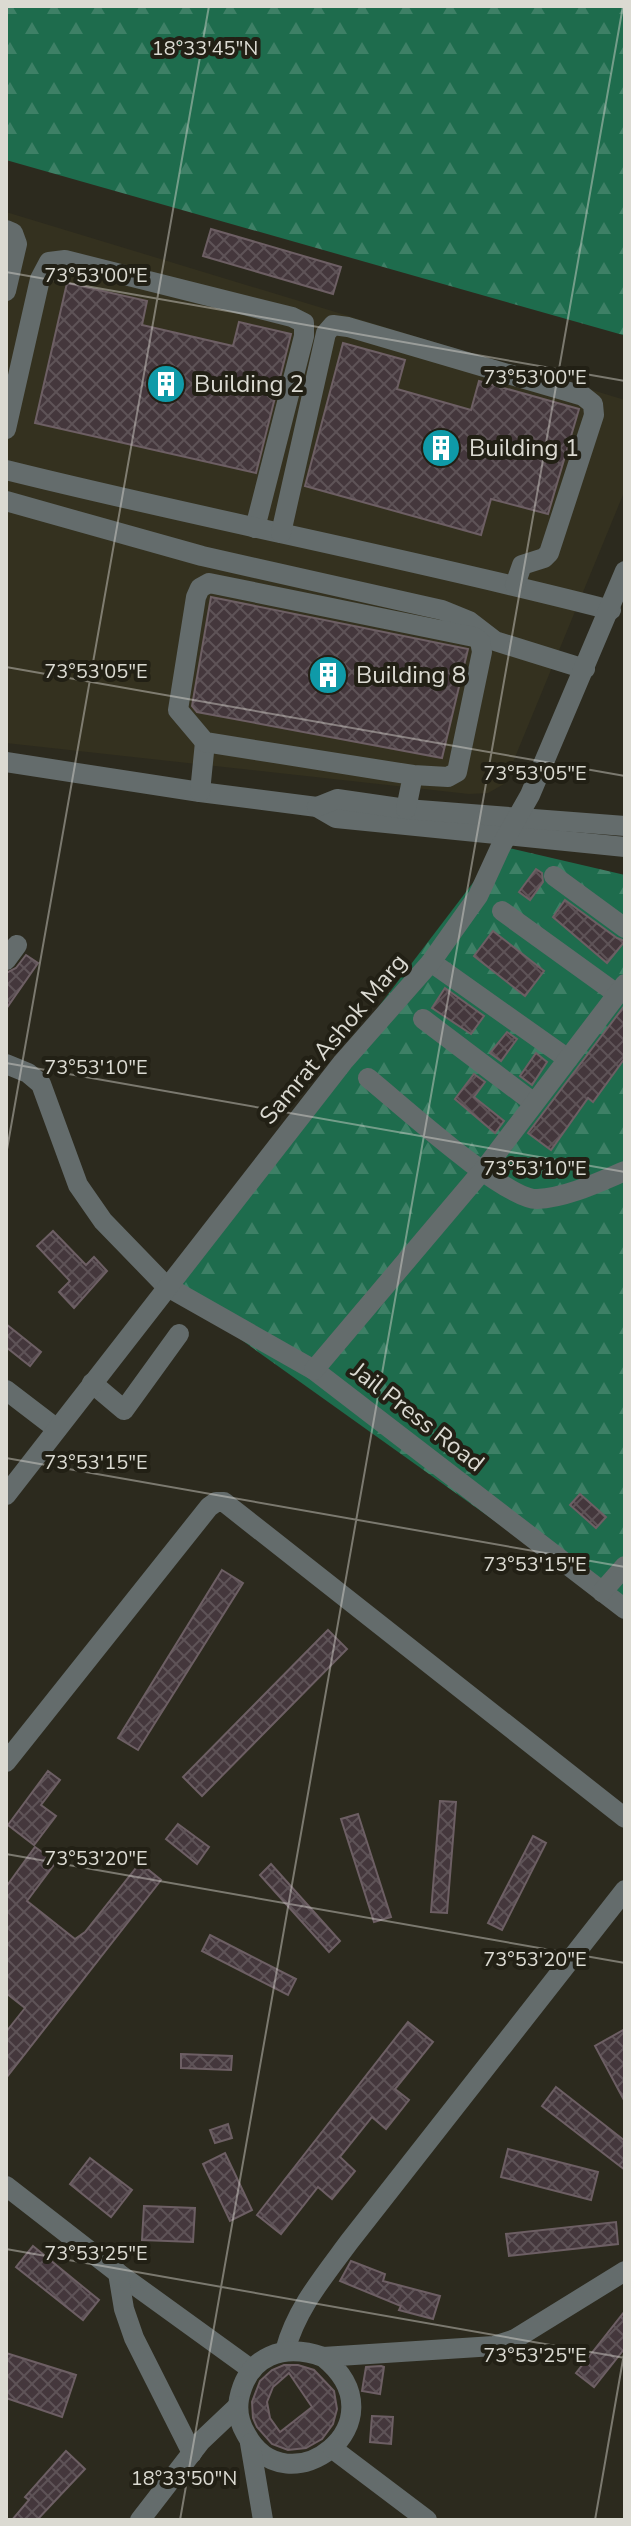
<svg xmlns="http://www.w3.org/2000/svg" width="631" height="2526" viewBox="0 0 631 2526" font-family="'Nunito Sans',sans-serif">
  <style>
    .built { fill: #34311f }
    .forest { fill: url(#forest-firs) }
    .building { fill: url(#building-cross-hatch); stroke: #6d5f64; stroke-width: 2; fill-rule: evenodd }
    .lines { fill: none; stroke-linecap: round; stroke-linejoin: round }
    .minor { stroke: #646c6c; stroke-width: 20 }
    .ticks { fill: none; stroke: #dbdad2; stroke-width: 2; stroke-opacity: 0.45 }
    .labels { text-anchor: middle; stroke-width: 8; stroke-linejoin: round; paint-order: stroke }
    .poi-label { font-size: 24px; fill: #dbdad2; stroke: #222015; text-anchor: start }
    .street-label { font-size: 24px; fill: #dbdad2; stroke: #222015 }
    .ticks-label { font-size: 20px; text-anchor: middle; fill: #dbdad2; stroke: #222015; stroke-width: 8; stroke-linejoin: round; paint-order: stroke }
  </style>
  <defs>
    <pattern id="forest-firs" width="22" height="20" patternUnits="userSpaceOnUse" patternTransform="scale(2)"><rect width="22" height="20" fill="#1e6c4d"/><path d="M5 1l3.5 6h-7zM16 11l3.5 6h-7z" fill="#3e8066"/></pattern>
    <pattern id="building-cross-hatch" width="8" height="8" patternUnits="userSpaceOnUse" patternTransform="scale(2)"><rect width="8" height="8" fill="#44373c"/><path d="M0 0l8 8M0 8l8-8" fill="none" stroke="#5e5357"/></pattern>
  </defs>
  <rect width="100%" height="100%" fill="#2c2a1e"/>
  <!-- built -->
  <polygon class="built" points="6,212 625,400 625,490 504,784 488,793 469,794 6,743"/>
  <!-- forest -->
  <g class="forest">
    <polygon points="6,6 625,6 623,335 6,160"/>
    <polygon points="501,846 625,875 625,1614 166,1286"/>
  </g>
  <!-- building -->
  <g class="building">
    <polygon points="211,229 341,267 333,294 203,256"/>
    <polygon points="67,283 147,301 142,325 233,346 239,322 291,334 256,473 35,423"/>
    <polygon points="343,343 405,360 397,389 471,410 479,381 579,409 548,514 491,499 481,535 305,486"/>
    <polygon points="211,597 468,649 442,758 197,712 192,706"/>
    <polygon points="536,869 542,873 543,882 530,900 519,892"/>
    <polygon points="565,900 617,938 625,941 607,963 553,917"/>
    <polygon points="493,931 544,971 525,996 474,956"/>
    <polygon points="26,955 38,963 6,1009 6,973 16,968"/>
    <polygon points="445,988 484,1016 471,1034 432,1008"/>
    <polygon points="625,1005 625,1058 593,1102 588,1098 551,1150 528,1133"/>
    <polygon points="507,1032 517,1039 501,1061 490,1053"/>
    <polygon points="536,1053 547,1062 532,1085 520,1076"/>
    <polygon points="474,1074 485,1082 474,1097 504,1121 495,1133 455,1099"/>
    <polygon points="53,1231 86,1265 94,1257 107,1271 74,1308 59,1292 70,1281 37,1246"/>
    <polygon points="6,1324 41,1352 30,1366 6,1347"/>
    <polygon points="580,1494 606,1517 596,1528 570,1505"/>
    <polygon points="222,1570 243,1583 138,1750 118,1738"/>
    <polygon points="328,1630 347,1649 202,1796 183,1777"/>
    <polygon points="48,1771 60,1780 41,1805 56,1816 34,1845 8,1825"/>
    <polygon points="440,1801 456,1802 447,1913 431,1912"/>
    <polygon points="358,1814 391,1917 374,1922 341,1819"/>
    <polygon points="178,1824 209,1847 197,1864 166,1839"/>
    <polygon points="533,1836 546,1843 502,1930 488,1923"/>
    <polygon points="35,1847 56,1862 27,1901 75,1939 85,1932 140,1863 161,1880 6,2078 6,2032 25,2008 6,1993 6,1887"/>
    <polygon points="271,1864 340,1941 329,1952 260,1875"/>
    <polygon points="210,1935 296,1979 288,1995 202,1951"/>
    <polygon points="408,2022 433,2042 395,2089 409,2100 386,2129 372,2117 340,2157 355,2171 332,2199 318,2187 281,2234 257,2215"/>
    <polygon points="625,2029 625,2102 595,2046"/>
    <polygon points="181,2054 232,2056 231,2070 181,2068"/>
    <polygon points="556,2087 625,2141 625,2170 542,2106"/>
    <polygon points="228,2124 232,2138 215,2143 210,2130"/>
    <polygon points="508,2149 598,2172 591,2200 501,2177"/>
    <polygon points="225,2153 252,2210 230,2221 203,2164"/>
    <polygon points="90,2158 132,2190 111,2217 70,2184"/>
    <polygon points="144,2206 195,2208 193,2242 142,2240"/>
    <polygon points="616,2222 618,2244 509,2256 506,2234"/>
    <polygon points="33,2246 99,2300 83,2320 16,2267"/>
    <polygon points="351,2261 385,2274 383,2281 440,2296 433,2319 399,2310 401,2306 340,2281"/>
    <polygon points="625,2311 625,2348 594,2387 576,2373"/>
    <polygon points="6,2353 76,2375 62,2417 6,2398"/>
    <path d="M 284,2365 L 298,2365 L 314,2370 L 334,2391 L 337,2409 L 333,2424 L 322,2439 L 306,2448 L 288,2450 L 272,2444 L 257,2427 L 253,2418 L 252,2402 L 260,2381 L 272,2370 ZM 289,2373 L 312,2407 L 280,2432 L 270,2418 L 267,2402 L 273,2387 Z"/>
    <polygon points="381,2366 384,2367 380,2394 362,2391 366,2367"/>
    <polygon points="372,2416 393,2417 391,2444 370,2442"/>
    <polygon points="66,2451 85,2469 37,2520 12,2520 29,2500 25,2497"/>
  </g>
  <g class="lines">
    <!-- minor -->
    <g class="minor">
      <polyline points="6,230 13,233 17,244 6,291"/>
      <polyline points="6,429 40,279 49,262 65,260 292,317 304,323 304,336 255,528"/>
      <path d="M 6,470 C 207,520 410,558 611,610"/>
      <polyline points="6,501 202,556 442,610 469,621 495,641 585,669"/>
      <polyline points="281,533 326,333 333,325 348,327 583,396 593,404 594,415 549,553 544,558 522,565 515,585"/>
      <polyline points="6,762 200,792 317,807 336,818 625,847"/>
      <polyline points="200,792 205,742"/>
      <polyline points="317,807 337,799 406,809 625,826"/>
      <polyline points="406,809 413,775 205,742 178,710 196,597 200,588 209,583 474,637 480,641 482,652 457,772 448,777 413,775"/>
      <polyline points="554,876 625,928"/>
      <polyline points="502,911 617,994"/>
      <polyline points="6,960 17,945"/>
      <polyline points="431,962 568,1059"/>
      <polyline points="423,1019 534,1103"/>
      <polyline points="6,1064 28,1073 41,1084 78,1185 103,1221 166,1286 314,1370 625,1609"/>
      <path d="M 368,1078 C 398,1102 505,1200 537,1199 C 566,1198 599,1182 625,1171"/>
      <polyline points="314,1370 489,1163 625,984"/>
      <polyline points="92,1383 124,1410 179,1334"/>
      <polyline points="6,1390 57,1429"/>
      <polyline points="6,1495 343,1062 431,962 478,896 501,846 530,795 625,571"/>
      <polyline points="602,1592 625,1566"/>
      <polyline points="6,1762 209,1507 216,1502 224,1502 625,1818"/>
      <polyline points="6,2186 118,2273 252,2370"/>
      <polyline points="118,2273 124,2309 134,2338 192,2453"/>
      <path d="M 285,2351 C 296,2309 324,2276 349,2242 L 625,1890"/>
      <path d="M 323,2357 C 405,2422 287,2511 246,2434 C 240,2424 237,2411 239,2399 C 248,2355 284,2343 323,2357 L 494,2346 L 515,2339 L 625,2271"/>
      <polyline points="250,2443 263,2520"/>
      <polyline points="333,2449 427,2520"/>
      <polyline points="140,2520 201,2441 238,2406"/>
    </g>
  </g>
  <!-- ticks -->
  <path class="ticks" d="M 6,272 L 625,381M 6,667 L 625,776M 6,1063 L 625,1172M 6,1155 L 209,6M 6,1458 L 625,1567M 6,1854 L 625,1963M 6,2249 L 625,2358M 180,2520 L 623,6M 595,2520 L 625,2348"/>
  <!-- icons -->
  <defs>
    <g id="building-disc" transform="scale(2)"><circle r="9.5" fill="#0f9aa8" stroke="#222015"/><path d="M-4-6H4V6H1V3H-1V6H-4ZM-2.5-4.3h1.7v1.8h-1.7ZM.8-4.3h1.7v1.8H.8ZM-2.5-1h1.7V.8h-1.7ZM.8-1h1.7V.8H.8Z" fill="#fff"/></g>
  </defs>
  <g fill-rule="evenodd">
    <use href="#building-disc" x="166" y="384"/>
    <use href="#building-disc" x="441" y="448"/>
    <use href="#building-disc" x="328" y="675"/>
  </g>
  <g class="labels">
    <!-- poi labels -->
    <g class="poi-label">
      <text x="194" y="392">Building 2</text>
      <text x="469" y="456">Building 1</text>
      <text x="356" y="683">Building 8</text>
    </g>
    <!-- street labels -->
    <g class="street-label">
      <text transform="translate(333 1039) rotate(-50)" y="8">Samrat Ashok Marg</text>
      <text transform="translate(418 1417) rotate(38)" y="8">Jail Press Road</text>
    </g>
  </g>
  <g class="ticks-label">
    <text x="205" y="55">18°33'45"N</text>
    <text x="96" y="282">73°53'00"E</text>
    <text x="535" y="384">73°53'00"E</text>
    <text x="96" y="678">73°53'05"E</text>
    <text x="535" y="780">73°53'05"E</text>
    <text x="96" y="1074">73°53'10"E</text>
    <text x="535" y="1175">73°53'10"E</text>
    <text x="96" y="1469">73°53'15"E</text>
    <text x="535" y="1571">73°53'15"E</text>
    <text x="96" y="1865">73°53'20"E</text>
    <text x="535" y="1966">73°53'20"E</text>
    <text x="96" y="2260">73°53'25"E</text>
    <text x="535" y="2362">73°53'25"E</text>
    <text x="184" y="2485">18°33'50"N</text>
  </g>
  <!-- border -->
  <rect width="631" height="2526" fill="none" stroke="#dbdad2" stroke-width="16"/>
</svg>
